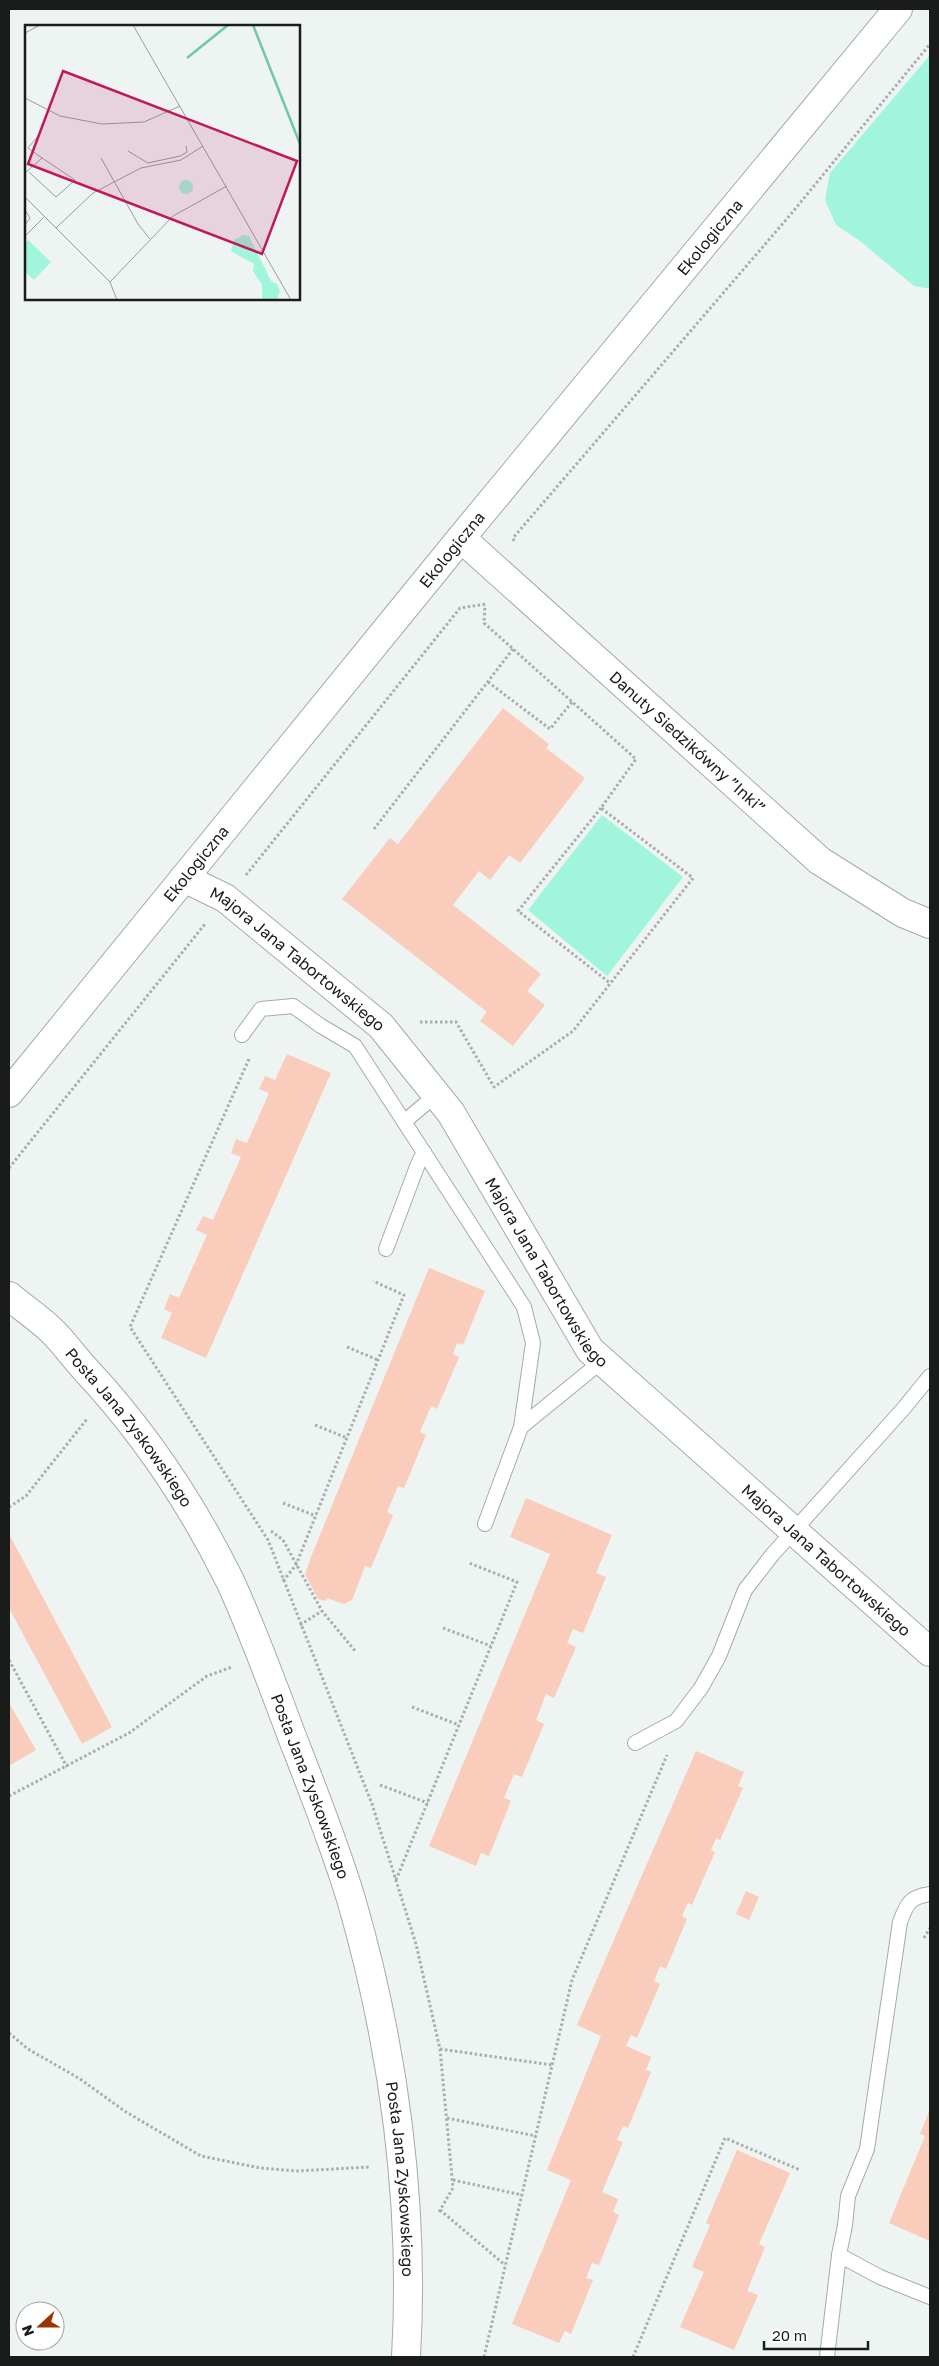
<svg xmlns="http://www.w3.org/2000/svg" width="939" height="2366" viewBox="0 0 939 2366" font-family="'Golos Text',sans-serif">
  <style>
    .green { fill: #a2f5dd }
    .building { fill: #f9ccbb }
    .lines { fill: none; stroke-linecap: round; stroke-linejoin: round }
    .lane-casing { stroke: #a5aba9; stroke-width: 16 }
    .street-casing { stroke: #a5aba9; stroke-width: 30 }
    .path { stroke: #a9aeac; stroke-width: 3; stroke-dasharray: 2.5 2.5; stroke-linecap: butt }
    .lane { stroke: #fff; stroke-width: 14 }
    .street { stroke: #fff; stroke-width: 28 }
    .labels { text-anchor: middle; stroke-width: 5; stroke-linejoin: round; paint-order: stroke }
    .street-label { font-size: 16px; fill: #1a1c1b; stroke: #fff }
    .inset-river { fill: none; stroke: #6fc7af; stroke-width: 2.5 }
    .inset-road { fill: none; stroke: #999e9c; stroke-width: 1 }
    .view { fill: #c2185b; fill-opacity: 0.15; stroke: #c2185b; stroke-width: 2.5 }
    .inset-edge { fill: none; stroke: #1a1c1b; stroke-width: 2.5 }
  </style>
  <rect width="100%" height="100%" fill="#eef4f2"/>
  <!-- green -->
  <g class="green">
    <polygon points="930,55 930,289 914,286 860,241 836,225 825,200 830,173"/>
    <polygon points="602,815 683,877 607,976 528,910"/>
  </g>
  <!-- building -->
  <g class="building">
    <polygon points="503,708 549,744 546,748 585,778 520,863 509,855 490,880 479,871 453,905 541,974 527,991 545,1005 513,1046 480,1021 487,1012 342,899 390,838 398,844"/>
    <polygon points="287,1054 331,1073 206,1358 161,1338 172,1313 164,1309 170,1294 179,1298 207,1235 196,1230 203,1216 213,1220 241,1157 231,1153 236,1139 247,1143 269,1093 259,1089 265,1076 275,1080"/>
    <polygon points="429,1268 485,1291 463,1345 457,1343 453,1354 459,1357 437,1409 431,1406 420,1432 426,1435 404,1488 398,1486 387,1512 393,1515 371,1568 365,1566 352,1600 344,1604 327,1598 325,1601 318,1599 305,1574 311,1557"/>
    <polygon points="526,1498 612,1535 596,1573 606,1577 583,1633 573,1629 567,1643 576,1647 554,1698 546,1694 536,1720 544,1724 522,1777 514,1774 504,1798 511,1801 489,1856 481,1853 476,1866 429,1846 550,1554 510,1537"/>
    <polygon points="9,1534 112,1727 82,1744 9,1608"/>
    <polygon points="9,1703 36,1750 9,1766"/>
    <polygon points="696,1751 744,1772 738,1786 743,1788 720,1840 716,1838 711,1850 715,1852 692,1905 688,1903 682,1916 687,1919 666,1969 660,1966 654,1981 660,1984 637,2038 631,2035 626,2046 651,2057 646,2070 651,2072 628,2128 623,2126 617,2140 623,2142 602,2192 618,2199 613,2212 619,2215 599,2265 592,2263 586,2278 593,2280 571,2334 565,2331 559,2343 512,2324 571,2180 547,2170 601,2036 577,2025"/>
    <polygon points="746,1891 759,1897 749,1920 736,1914"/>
    <polygon points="930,2109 930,2241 889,2223 925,2136 920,2134"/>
    <polygon points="737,2150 790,2173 759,2244 765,2247 747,2291 758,2295 734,2350 680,2327 704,2272 692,2267 710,2225 706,2223"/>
  </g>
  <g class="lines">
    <!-- lane casing -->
    <g class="lane-casing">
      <g id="lane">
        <polyline points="242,1035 261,1009 293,1006 321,1026 355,1046 524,1307 533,1343 521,1427 485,1524"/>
        <polyline points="405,1121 436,1095"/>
        <polyline points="386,1249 418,1164 424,1152"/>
        <polyline points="521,1427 602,1361"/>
        <polyline points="635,1743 676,1721 701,1688 719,1656 745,1590 772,1555 904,1408 930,1376"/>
        <path d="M 930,1894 C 910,1897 907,1903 900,1922 L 867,2149 L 848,2196 L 845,2225 L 839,2255 L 880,2277 L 930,2297"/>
        <polyline points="827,2357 839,2255"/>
      </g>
    </g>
    <!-- street casing -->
    <g class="street-casing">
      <g id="street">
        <path id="s1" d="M 461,538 L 820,861 L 903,913 L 930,924"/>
        <path id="s2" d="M 184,878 L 225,898 L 381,1026 L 451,1113 L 590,1350 L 930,1652"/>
        <path id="s3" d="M 9,1093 L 461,538 L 898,9"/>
        <path id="s4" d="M 9,1296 C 22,1307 37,1317 50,1329 C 63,1341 73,1356 85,1369 C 144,1432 192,1504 230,1581 C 253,1631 272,1683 291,1734 C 312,1788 334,1843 351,1899 C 394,2047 415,2204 406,2357"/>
      </g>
    </g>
    <!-- path -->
    <g class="path">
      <polyline points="514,541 513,538 791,214 930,44"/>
      <polyline points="488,682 550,729 572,702"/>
      <polyline points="601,808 518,911 610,983"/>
      <polyline points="374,829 513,649"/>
      <polyline points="246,875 460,608 486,604"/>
      <polyline points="420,1022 456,1022 494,1087 573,1031 693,878 601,808 636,759 484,623 485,605"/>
      <polyline points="249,1059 130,1327 268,1540 372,1804 416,1944 440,2049 453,2188 439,2212"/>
      <polyline points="9,1168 205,924"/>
      <polyline points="347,1347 378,1360"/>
      <polyline points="315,1425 347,1438"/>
      <polyline points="283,1503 316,1516"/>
      <polyline points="9,1507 26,1496 87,1419"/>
      <polyline points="271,1531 283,1540 322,1611 356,1652"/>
      <polyline points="283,1581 296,1565 404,1295 373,1281"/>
      <polyline points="300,1625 322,1611"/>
      <polyline points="443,1628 491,1646"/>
      <polyline points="9,1660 67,1767"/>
      <polyline points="412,1707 459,1725"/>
      <polyline points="380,1785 428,1803"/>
      <polyline points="9,1796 129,1733 207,1676 232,1667"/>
      <polyline points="396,1880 517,1582 469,1563"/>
      <polyline points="924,1938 930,1928"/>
      <polyline points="9,2033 28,2049 80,2079 126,2112 201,2156 260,2168 297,2171 370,2167"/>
      <polyline points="440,2049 552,2065"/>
      <polyline points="447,2118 536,2136"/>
      <polyline points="453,2180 522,2195"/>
      <polyline points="440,2210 505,2265"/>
      <polyline points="484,2357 572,1980 667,1755"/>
      <polyline points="633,2357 725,2138 800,2170"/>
    </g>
    <!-- lane -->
    <use href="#lane" class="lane"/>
    <!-- street -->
    <use href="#street" class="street"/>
  </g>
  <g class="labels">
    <!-- street labels -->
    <g class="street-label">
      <text dy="6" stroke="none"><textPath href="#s3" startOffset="1106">Ekologiczna</textPath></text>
      <text dy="6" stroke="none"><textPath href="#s3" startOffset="701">Ekologiczna</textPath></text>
      <text dy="6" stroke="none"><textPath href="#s1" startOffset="305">Danuty Siedzikówny ”Inki”</textPath></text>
      <text dy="6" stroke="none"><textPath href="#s3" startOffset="296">Ekologiczna</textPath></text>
      <text dy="6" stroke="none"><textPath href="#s2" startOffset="140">Majora Jana Tabortowskiego</textPath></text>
      <text dy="6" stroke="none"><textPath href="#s2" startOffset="545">Majora Jana Tabortowskiego</textPath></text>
      <text dy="6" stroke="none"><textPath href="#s4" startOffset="179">Posła Jana Zyskowskiego</textPath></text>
      <text dy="6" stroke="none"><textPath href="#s2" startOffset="950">Majora Jana Tabortowskiego</textPath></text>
      <text dy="6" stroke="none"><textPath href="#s4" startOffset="584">Posła Jana Zyskowskiego</textPath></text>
      <text dy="6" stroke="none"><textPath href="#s4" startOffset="989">Posła Jana Zyskowskiego</textPath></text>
    </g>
  </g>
  <!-- overview -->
  <g transform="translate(25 25)">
    <rect width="275" height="275" fill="#eef4f2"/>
    <path d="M154 162a7 7 0 1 1 14 0a7 7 0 1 1-14 0ZM 218,210 L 224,211 L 246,256 L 252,259 L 255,266 L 252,275 L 237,275 L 237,260 L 228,246 L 229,239 L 206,226 L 209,215 ZM 3,215 L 26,237 L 9,255 L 0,247 L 0,218 Z" fill="#a2f5dd"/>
    <path class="inset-river" d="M 228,0 L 275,119M 162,33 L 203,0"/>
    <path class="inset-road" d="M 108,0 L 266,275M 0,8 L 15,0M 0,73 L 35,91 L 77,99 L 119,97 L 155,81M 14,110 L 3,123 L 17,133M 103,126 L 123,138 L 155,131 L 162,127 L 161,121M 76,133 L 113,199 L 125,214M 0,148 L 17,133 L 50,155 L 31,172 L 4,147M 0,172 L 85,257 L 92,275M 0,185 L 5,193 L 0,200M 31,203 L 68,168 L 116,143 L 156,135 L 178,121M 0,211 L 19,192M 85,257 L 148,191 L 202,161"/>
    <path class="view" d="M 38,46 L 272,136 L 237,229 L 3,139 Z"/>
    <rect width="275" height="275" class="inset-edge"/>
  </g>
  <!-- border -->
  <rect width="939" height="2366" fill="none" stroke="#1a1c1b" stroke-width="20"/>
  <!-- north arrow -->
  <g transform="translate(40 2326) rotate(249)"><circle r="24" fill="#ffffff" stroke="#a3a4a4"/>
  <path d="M0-4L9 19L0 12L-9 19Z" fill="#993500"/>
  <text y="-8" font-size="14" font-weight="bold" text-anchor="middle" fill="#1a1c1b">N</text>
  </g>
  <!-- scale -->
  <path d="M764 2341v8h104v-8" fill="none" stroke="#1a1c1b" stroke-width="2.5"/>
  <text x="772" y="2341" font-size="15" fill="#1a1c1b" stroke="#ffffff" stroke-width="4" paint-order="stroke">20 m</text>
</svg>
